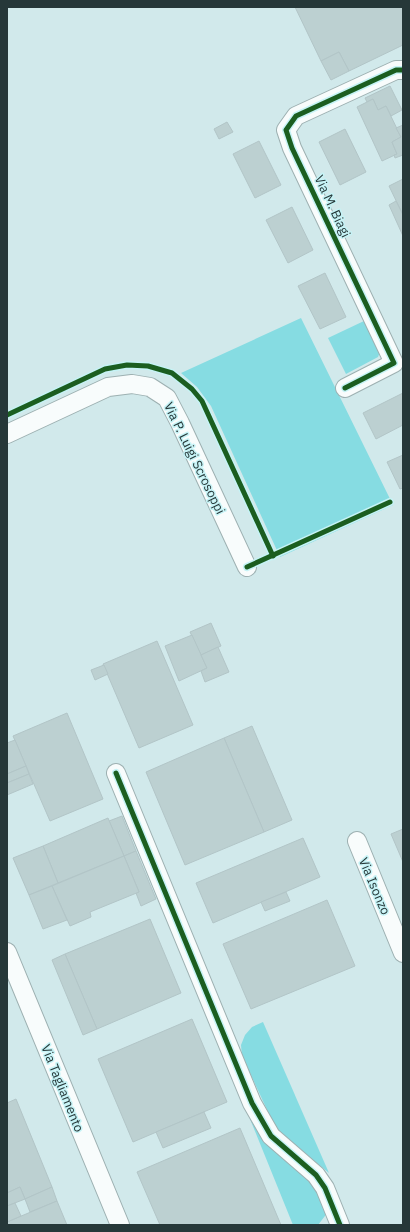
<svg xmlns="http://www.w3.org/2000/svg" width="410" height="1232" viewBox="0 0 410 1232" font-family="'IBM Plex Sans',sans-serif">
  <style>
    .green { fill: #86dce2 }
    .building { fill: #bcd0d1; stroke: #b2c5c7 }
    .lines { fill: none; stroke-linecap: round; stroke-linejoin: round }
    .street-casing { stroke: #9db0b1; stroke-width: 20 }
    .street { stroke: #f8fcfc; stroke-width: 18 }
    .cycleway-casing { stroke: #c6f3f6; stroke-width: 8 }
    .cycleway { stroke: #1b5e20; stroke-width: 5 }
    .labels { text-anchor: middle; stroke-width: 3; stroke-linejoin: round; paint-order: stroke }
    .street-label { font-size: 13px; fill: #263839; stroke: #c6f3f6 }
  </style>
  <rect width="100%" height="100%" fill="#d1e9eb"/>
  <!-- green -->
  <g class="green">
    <polygon points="301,318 393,505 280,557 211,406 197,387 181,373"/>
    <polygon points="364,321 380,352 378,357 346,374 328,338"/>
    <polygon points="263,1022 329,1173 280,1133 270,1116 242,1056 241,1045 245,1035 252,1027"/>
    <polygon points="250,1119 262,1139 314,1185 328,1212 318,1225 293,1225"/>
  </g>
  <!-- building -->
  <g class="building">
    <polygon points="295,7 403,7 403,45 349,71 339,52 321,61"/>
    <polygon points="339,52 349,71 331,80 321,61"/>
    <polygon points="390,86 402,110 391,116 386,106 378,110 373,99 367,102 365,98"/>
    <polygon points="373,99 378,110 386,106 401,137 392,142 397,154 382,161 357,107"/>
    <polygon points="227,122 233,132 219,139 214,129"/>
    <polygon points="403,125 403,155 395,158 394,155 397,154 392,142 401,137 396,128"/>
    <polygon points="345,129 366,172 340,185 319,142"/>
    <polygon points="259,141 281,185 255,198 233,154"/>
    <polygon points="403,179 403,215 389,186"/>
    <polygon points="396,201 403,215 403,236 389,205"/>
    <polygon points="292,207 313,250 288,263 266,220"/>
    <polygon points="325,273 346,317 320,329 298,286"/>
    <polygon points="403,393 403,425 376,439 363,413"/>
    <polygon points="403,455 403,488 400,489 387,462"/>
    <polygon points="211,623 221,646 201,655 190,632"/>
    <polygon points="192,635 207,668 179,681 165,646"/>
    <polygon points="157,641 193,725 139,748 103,664"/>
    <polygon points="218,647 229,672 205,682 201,671 207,668 201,655"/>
    <polygon points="104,665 108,674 95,680 91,670"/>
    <polygon points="67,713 103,799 50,821 13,736"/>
    <polygon points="252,726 292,820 264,832 224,738"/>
    <polygon points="224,738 264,832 185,865 146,772"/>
    <polygon points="15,740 26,766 7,774 7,743"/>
    <polygon points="26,766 29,774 7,783 7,774"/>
    <polygon points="29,774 33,784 7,795 7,783"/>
    <polygon points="122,816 136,851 124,856 109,821"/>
    <polygon points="108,818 124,856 58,883 43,846"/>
    <polygon points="403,829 403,862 391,834"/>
    <polygon points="303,838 320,877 213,923 196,883"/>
    <polygon points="43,846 58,883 29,895 13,858"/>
    <polygon points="136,851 156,899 141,906 136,893 139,892 124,856"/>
    <polygon points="124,856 139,892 90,912 91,917 70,926 52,886"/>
    <polygon points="52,886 67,920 43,929 29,895"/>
    <polygon points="286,892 290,901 265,911 261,902"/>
    <polygon points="327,900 355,966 251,1009 223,944"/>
    <polygon points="150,919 181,993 97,1029 65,954"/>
    <polygon points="65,954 97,1029 83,1035 52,960"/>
    <polygon points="192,1019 227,1102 133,1142 98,1059"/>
    <polygon points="16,1099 52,1187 25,1199 20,1187 7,1193 7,1103"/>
    <polygon points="204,1112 211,1128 163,1148 156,1132"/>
    <polygon points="240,1128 281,1225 160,1225 137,1172"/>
    <polygon points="20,1187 25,1199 7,1206 7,1193"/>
    <polygon points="52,1187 57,1201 30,1212 25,1199"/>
    <polygon points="57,1201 67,1225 7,1225 7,1222"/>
    <polygon points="15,1203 21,1216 7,1222 7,1206"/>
  </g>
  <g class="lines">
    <!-- street casing -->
    <g class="street-casing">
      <g id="street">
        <polyline points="345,388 394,363 292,148 286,130 296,116 396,70 403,70"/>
        <polyline points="7,434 108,387 132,384 150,387 167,398 180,423 247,567"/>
        <polyline points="116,773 252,1103 271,1136 316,1175 325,1188 340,1225"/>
        <polyline points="357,841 403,953"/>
        <polyline points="7,952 120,1225"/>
      </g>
    </g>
    <!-- street -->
    <use href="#street" class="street"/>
    <!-- cycleway casing -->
    <g class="cycleway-casing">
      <g id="cycleway">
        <polyline points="345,388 394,363 292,148 286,130 296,116 396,70 403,70"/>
        <polyline points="7,415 105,369 127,365 148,366 172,373 192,389 202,401 273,556"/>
        <polyline points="247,567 390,502"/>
        <polyline points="116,773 252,1103 271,1136 316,1175 325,1188 340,1225"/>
      </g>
    </g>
    <!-- cycleway -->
    <use href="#cycleway" class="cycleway"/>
  </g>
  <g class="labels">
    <!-- street labels -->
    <g class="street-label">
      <text transform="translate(333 206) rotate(65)" y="5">Via M. Biagi</text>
      <text transform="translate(195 458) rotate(64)" y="5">Via P. Luigi Scrosoppi</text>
      <text transform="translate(375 886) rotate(67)" y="5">Via Isonzo</text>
      <text transform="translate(63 1088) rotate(68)" y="5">Via Tagliamento</text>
    </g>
  </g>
  <!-- border -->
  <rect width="410" height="1232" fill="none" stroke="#263839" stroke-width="16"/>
</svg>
